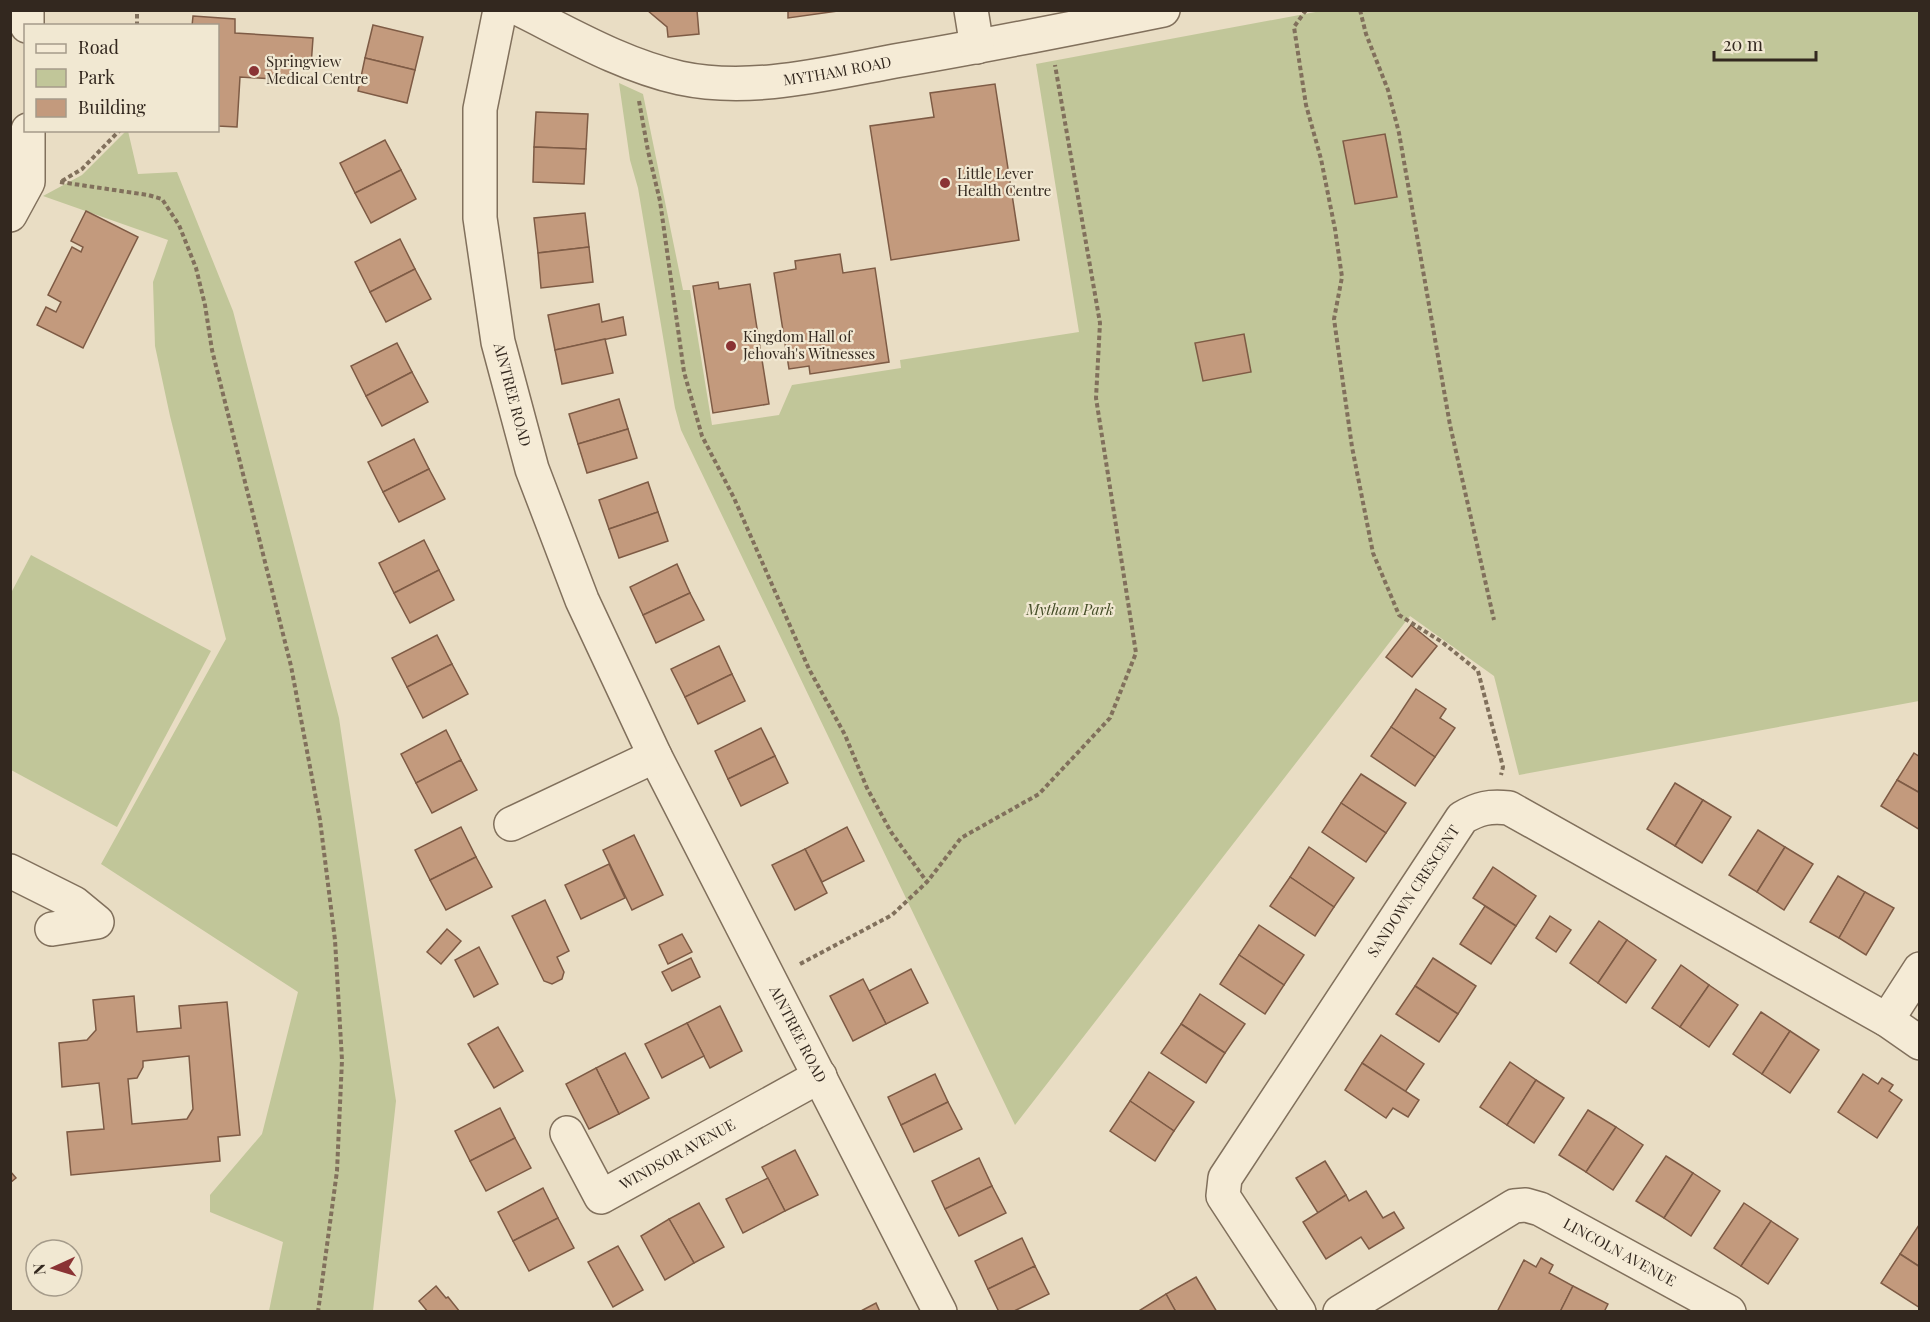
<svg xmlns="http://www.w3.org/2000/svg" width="1930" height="1322" viewBox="0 0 1930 1322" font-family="'Playfair Display',serif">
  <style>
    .green { fill: #c1c699 }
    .building { fill: #c39a7d; stroke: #7e5b45; stroke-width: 1.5; fill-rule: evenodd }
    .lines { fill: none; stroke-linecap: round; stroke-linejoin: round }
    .minor-casing { stroke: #81705c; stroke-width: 36 }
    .path { stroke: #81705c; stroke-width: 4; stroke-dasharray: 4.5 3; stroke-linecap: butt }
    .minor { stroke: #f5ebd6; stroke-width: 33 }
    .poi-dot { fill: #8a3334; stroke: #f1e8d2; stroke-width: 2 }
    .labels { text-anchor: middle; stroke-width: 4.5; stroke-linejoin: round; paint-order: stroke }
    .poi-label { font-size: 15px; fill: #33281f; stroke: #f1e8d2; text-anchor: start }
    .street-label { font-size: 15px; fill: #33281f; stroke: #f1e8d2 }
    .park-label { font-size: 15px; font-style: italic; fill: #444d27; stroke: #f1e8d2 }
  </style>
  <rect width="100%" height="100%" fill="#e9ddc4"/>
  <!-- green -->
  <g class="green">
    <polygon points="1321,11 1919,11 1919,701 1519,775 1494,676 1410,616 1015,1125 681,430 675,408 638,188 630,160 619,83 643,94 683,290 690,290 712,425 779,415 792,385 901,368 900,360 1079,332 1036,64"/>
    <polygon points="126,131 128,131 138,174 177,172 233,311 339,718 396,1101 373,1311 269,1311 283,1242 210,1212 210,1195 262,1134 298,992 101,864 226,639 170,416 155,346 153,282 168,240 43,196 82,175"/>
    <polygon points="31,555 211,651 117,827 11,770 11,593"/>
  </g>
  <!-- building -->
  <g class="building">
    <polygon points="647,10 697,10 699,34 668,37 667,27"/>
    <polygon points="788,10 845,10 788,18"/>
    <polygon points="193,16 235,19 235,33 313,38 311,66 291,64 290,80 240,77 237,127 218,126 218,26 192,26"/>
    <polygon points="373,25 423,37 415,70 365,58"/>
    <polygon points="365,58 415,70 407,103 358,91"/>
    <polygon points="995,84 1019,240 891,260 870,126 934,117 930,93"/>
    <polygon points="536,112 588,114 586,149 534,147"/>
    <polygon points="1385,134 1397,197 1355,204 1343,141"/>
    <polygon points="385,140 401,170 355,193 340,163"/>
    <polygon points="534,147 586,149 584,184 533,182"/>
    <polygon points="401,170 416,199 371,223 355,193"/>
    <polygon points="86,211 138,237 83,348 37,325 46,307 56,312 61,302 48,295 72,247 81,252 83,247 71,241"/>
    <polygon points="585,213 589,247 538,253 534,218"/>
    <polygon points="400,239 415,269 370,292 355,262"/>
    <polygon points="589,247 593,282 541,288 538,253"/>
    <polygon points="840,254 843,273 875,268 889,362 810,374 809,366 789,369 774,273 796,269 795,261"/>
    <polygon points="415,269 431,299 386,322 370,292"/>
    <polygon points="718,282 719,289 750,284 769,404 713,413 693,286"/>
    <polygon points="599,304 602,322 623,317 626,335 555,350 548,315"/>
    <polygon points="1244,334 1251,372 1203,381 1195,343"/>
    <polygon points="605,339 613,373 562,384 555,350"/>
    <polygon points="397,343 412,372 366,396 351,366"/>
    <polygon points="412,372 428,402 382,426 366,396"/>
    <polygon points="619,399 628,429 578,444 569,414"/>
    <polygon points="628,429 637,458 587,473 578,444"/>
    <polygon points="414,439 429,469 383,492 368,462"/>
    <polygon points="429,469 445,499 399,522 383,492"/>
    <polygon points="648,482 658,512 609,529 599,500"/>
    <polygon points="658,512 668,541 619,558 609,529"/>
    <polygon points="424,540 439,570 394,593 379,563"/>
    <polygon points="677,564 690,593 643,615 630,587"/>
    <polygon points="439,570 454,600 410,623 394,593"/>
    <polygon points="690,593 704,620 656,643 643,615"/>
    <polygon points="1411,625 1437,646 1412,677 1386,657"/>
    <polygon points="437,635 452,664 407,687 392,658"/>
    <polygon points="719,646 732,674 685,697 671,669"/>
    <polygon points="452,664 468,694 423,718 407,687"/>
    <polygon points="732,674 745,701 698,724 685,697"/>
    <polygon points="1416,689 1446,709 1440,718 1455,728 1435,757 1391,727"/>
    <polygon points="1391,727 1435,757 1415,786 1371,756"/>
    <polygon points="761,728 775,756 728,779 715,751"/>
    <polygon points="446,730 461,760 416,783 401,754"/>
    <polygon points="1914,753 1920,757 1920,793 1897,780"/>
    <polygon points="775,756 788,783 741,806 728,779"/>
    <polygon points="461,760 477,790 432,813 416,783"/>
    <polygon points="1361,774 1406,803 1386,833 1341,803"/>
    <polygon points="1897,780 1920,793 1920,830 1881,806"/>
    <polygon points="1675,783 1703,800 1675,846 1647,829"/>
    <polygon points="1703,800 1731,817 1702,863 1675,846"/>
    <polygon points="1341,803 1386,833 1366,862 1322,832"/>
    <polygon points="461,827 476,857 430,880 415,850"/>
    <polygon points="847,827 864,861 822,882 805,849"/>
    <polygon points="1758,830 1785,847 1757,892 1729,875"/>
    <polygon points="634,835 663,895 632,910 603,850"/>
    <polygon points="1309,847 1354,878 1334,907 1290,877"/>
    <polygon points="1785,847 1813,864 1784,910 1757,892"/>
    <polygon points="805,849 827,893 795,910 772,865"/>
    <polygon points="476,857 492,887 446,910 430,880"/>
    <polygon points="609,864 625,898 581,919 565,885"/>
    <polygon points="1493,867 1536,896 1516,926 1473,898"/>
    <polygon points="1838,876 1865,892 1839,938 1810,922"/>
    <polygon points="1290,877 1334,907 1315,936 1270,906"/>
    <polygon points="1865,892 1894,908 1866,955 1839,938"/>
    <polygon points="545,900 569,951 557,957 564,972 562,979 552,984 544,981 512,916"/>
    <polygon points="1485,906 1516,926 1491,964 1460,944"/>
    <polygon points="1550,916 1571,930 1556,952 1536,938"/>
    <polygon points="1599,921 1627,940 1598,983 1570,963"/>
    <polygon points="1259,925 1304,955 1284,985 1239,955"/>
    <polygon points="447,929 461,941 441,964 427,952"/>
    <polygon points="682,934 692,952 668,964 659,945"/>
    <polygon points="1627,940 1656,960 1626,1003 1598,983"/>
    <polygon points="479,947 498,984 474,997 455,960"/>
    <polygon points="1239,955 1284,985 1265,1014 1220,984"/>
    <polygon points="691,958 700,977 672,991 662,972"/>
    <polygon points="1433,958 1476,986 1458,1014 1415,986"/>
    <polygon points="1681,965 1709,985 1680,1027 1652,1008"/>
    <polygon points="911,969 928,1003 886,1024 869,991"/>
    <polygon points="863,979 886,1024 853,1041 830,996"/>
    <polygon points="1709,985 1738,1005 1709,1047 1680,1027"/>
    <polygon points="1415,986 1458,1014 1439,1042 1396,1014"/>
    <polygon points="1200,994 1245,1024 1225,1053 1181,1024"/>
    <path d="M 134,996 L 137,1032 L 181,1028 L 179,1006 L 227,1002 L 240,1135 L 218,1137 L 220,1161 L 71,1175 L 67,1132 L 104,1129 L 99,1083 L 62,1087 L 59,1043 L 87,1040 L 96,1030 L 93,1000 ZM 189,1056 L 193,1109 L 187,1119 L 132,1124 L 128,1079 L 137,1078 L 143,1067 L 143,1061 Z"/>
    <polygon points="720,1006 742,1051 710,1068 687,1023"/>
    <polygon points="1761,1012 1790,1031 1762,1074 1733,1054"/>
    <polygon points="687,1023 704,1056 662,1078 645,1044"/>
    <polygon points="1181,1024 1225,1053 1206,1083 1161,1053"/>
    <polygon points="498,1027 523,1071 494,1088 468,1044"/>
    <polygon points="1790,1031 1819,1050 1790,1093 1762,1074"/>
    <polygon points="1381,1035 1424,1064 1405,1092 1362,1063"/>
    <polygon points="625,1053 649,1098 619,1114 596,1068"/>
    <polygon points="1510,1062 1536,1080 1507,1125 1480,1107"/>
    <polygon points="1362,1063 1419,1100 1408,1117 1393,1108 1386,1118 1345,1090"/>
    <polygon points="596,1068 619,1114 589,1129 566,1084"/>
    <polygon points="1149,1072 1194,1102 1174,1131 1130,1101"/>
    <polygon points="935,1074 948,1102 901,1125 888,1097"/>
    <polygon points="1863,1074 1878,1084 1882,1078 1893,1085 1889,1091 1902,1100 1877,1138 1838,1112"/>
    <polygon points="1536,1080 1564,1098 1534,1143 1507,1125"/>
    <polygon points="1130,1101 1174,1131 1155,1161 1110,1131"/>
    <polygon points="948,1102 962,1129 914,1152 901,1125"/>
    <polygon points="500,1108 515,1138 470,1161 455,1131"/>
    <polygon points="1588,1110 1616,1127 1586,1172 1559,1155"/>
    <polygon points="1616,1127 1643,1145 1613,1190 1586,1172"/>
    <polygon points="515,1138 531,1168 486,1191 470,1161"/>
    <polygon points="795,1150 818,1195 785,1211 762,1167"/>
    <polygon points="1666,1156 1693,1173 1664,1218 1636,1201"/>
    <polygon points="979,1158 992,1186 945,1209 932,1181"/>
    <polygon points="1325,1161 1346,1195 1318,1213 1296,1178"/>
    <polygon points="10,1171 16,1178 10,1183"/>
    <polygon points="1693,1173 1720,1191 1691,1236 1664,1218"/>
    <polygon points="768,1178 785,1211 743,1233 726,1199"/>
    <polygon points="992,1186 1006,1213 959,1236 945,1209"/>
    <polygon points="543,1188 558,1218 513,1241 498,1212"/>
    <polygon points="1366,1191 1383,1218 1394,1212 1404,1228 1369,1249 1361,1237 1326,1259 1303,1222 1346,1195 1349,1201"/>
    <polygon points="699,1203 724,1247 694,1263 669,1219"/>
    <polygon points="1744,1203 1771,1221 1741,1266 1714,1248"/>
    <polygon points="558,1218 574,1248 529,1271 513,1241"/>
    <polygon points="669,1219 694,1263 665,1280 641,1236"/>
    <polygon points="1771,1221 1798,1239 1768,1284 1741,1266"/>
    <polygon points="1919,1225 1920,1225 1920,1267 1900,1254"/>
    <polygon points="1022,1238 1035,1266 988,1289 975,1261"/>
    <polygon points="618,1246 643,1290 613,1307 588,1262"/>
    <polygon points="1900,1254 1920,1267 1920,1308 1881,1283"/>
    <polygon points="1541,1258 1553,1265 1549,1273 1573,1286 1560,1312 1497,1312 1524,1260 1536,1267"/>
    <polygon points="1035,1266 1049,1294 1012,1312 999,1312 988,1289"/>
    <polygon points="1196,1277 1217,1312 1176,1312 1166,1294"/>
    <polygon points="436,1286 446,1298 448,1297 460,1312 428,1312 419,1301"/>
    <polygon points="1573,1286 1608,1304 1604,1312 1560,1312"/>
    <polygon points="1166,1294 1176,1312 1137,1312"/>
    <polygon points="876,1303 880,1312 859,1312"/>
  </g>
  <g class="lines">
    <!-- minor casing -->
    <g class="minor-casing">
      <g id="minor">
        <polyline points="27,10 27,26"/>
        <path id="s1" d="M 500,10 L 480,109 L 480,218 L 498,342 L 532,469 L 582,600 L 655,756 L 940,1312"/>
        <path id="s2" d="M 521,10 C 573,36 623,65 680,78 C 750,93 825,74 895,61 C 985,46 1074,28 1163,10"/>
        <polyline points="971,10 977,47"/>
        <polyline points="10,215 28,182 28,130"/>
        <polyline points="511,824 655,756"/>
        <polyline points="10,871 74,903 97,922 52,929"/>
        <polyline points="1887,1020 1920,969"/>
        <path id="s3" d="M 567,1133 L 601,1197 L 820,1076"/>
        <path id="s4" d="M 1299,1312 L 1223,1196 L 1225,1178 L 1462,818 C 1479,808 1489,806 1509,808 L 1887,1020 L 1920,1043"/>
        <path id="s5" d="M 1340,1312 L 1514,1206 L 1526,1205 L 1540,1209 L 1729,1312"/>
      </g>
    </g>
    <!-- path -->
    <g class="path">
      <polyline points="1306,10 1294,27 1306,105 1321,159 1335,229 1342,277 1334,319 1352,447 1373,553 1399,615 1442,642 1478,671 1503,767 1501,775"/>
      <polyline points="1360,10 1366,34 1388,90 1399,133 1450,425 1494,620"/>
      <polyline points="137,26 137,10"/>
      <polyline points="639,101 648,151 660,201 684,372 702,436 734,498 809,669 845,735 867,788 891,832 927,882"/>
      <polyline points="62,181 82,169 120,130"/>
      <polyline points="60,182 148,195 162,199 179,225 196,268 205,305 212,350 291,666 320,820 335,940 342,1060 337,1171 318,1312"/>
      <polyline points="800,964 892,915 927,882 961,838 1039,794 1110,718 1136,653 1096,398 1100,323 1055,65"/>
    </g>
    <!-- minor -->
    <use href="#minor" class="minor"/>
  </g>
  <!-- markers -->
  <g class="poi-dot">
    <circle cx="254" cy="71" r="6"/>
    <circle cx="945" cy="183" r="6"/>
    <circle cx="731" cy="346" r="6"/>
  </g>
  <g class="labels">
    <!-- poi labels -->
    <g class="poi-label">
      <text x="266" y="67">Springview<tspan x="266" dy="17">Medical Centre</tspan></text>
      <text x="957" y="179">Little Lever<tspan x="957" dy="17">Health Centre</tspan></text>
      <text x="743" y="342">Kingdom Hall of<tspan x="743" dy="17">Jehovah's Witnesses</tspan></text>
    </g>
    <!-- street labels -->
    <g class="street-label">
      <text dy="5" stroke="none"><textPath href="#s2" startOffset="332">MYTHAM ROAD</textPath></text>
      <text dy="5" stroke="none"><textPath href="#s1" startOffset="390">AINTREE ROAD</textPath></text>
      <text dy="5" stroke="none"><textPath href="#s4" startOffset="500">SANDOWN CRESCENT</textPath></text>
      <text dy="5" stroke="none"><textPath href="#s1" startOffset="1092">AINTREE ROAD</textPath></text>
      <text dy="5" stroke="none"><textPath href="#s3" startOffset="160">WINDSOR AVENUE</textPath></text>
      <text dy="5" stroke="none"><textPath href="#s5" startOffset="321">LINCOLN AVENUE</textPath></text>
    </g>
    <!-- park labels -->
    <g class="park-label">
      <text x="1070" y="615">Mytham Park</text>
    </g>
  </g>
  <!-- border -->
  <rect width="1930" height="1322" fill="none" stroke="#33281f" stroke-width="24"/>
  <!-- legend -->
  <rect x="24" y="24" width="195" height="108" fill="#f1e8d2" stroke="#a59b8a" stroke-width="1.5"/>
  <rect x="36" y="44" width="30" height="9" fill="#f5ebd6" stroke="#a59b8a" stroke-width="1.5"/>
  <text x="78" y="54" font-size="18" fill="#33281f">Road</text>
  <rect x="36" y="69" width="30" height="18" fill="#c1c699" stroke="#a59b8a" stroke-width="1.5"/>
  <text x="78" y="84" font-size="18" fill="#33281f">Park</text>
  <rect x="36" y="99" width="30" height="18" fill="#c39a7d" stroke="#a59b8a" stroke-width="1.5"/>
  <text x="78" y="114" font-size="18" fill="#33281f">Building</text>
  <!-- north arrow -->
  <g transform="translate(54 1268) rotate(266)"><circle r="28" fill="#f1e8d2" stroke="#a59b8a" stroke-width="1.5"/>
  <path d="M0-4.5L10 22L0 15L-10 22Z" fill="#8a3334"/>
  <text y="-9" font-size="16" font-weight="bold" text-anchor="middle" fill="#33281f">N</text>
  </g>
  <!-- scale -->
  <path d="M1714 51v9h102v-9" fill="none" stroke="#33281f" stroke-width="3"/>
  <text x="1723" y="51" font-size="18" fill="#33281f" stroke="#f1e8d2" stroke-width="4.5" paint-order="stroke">20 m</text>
</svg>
